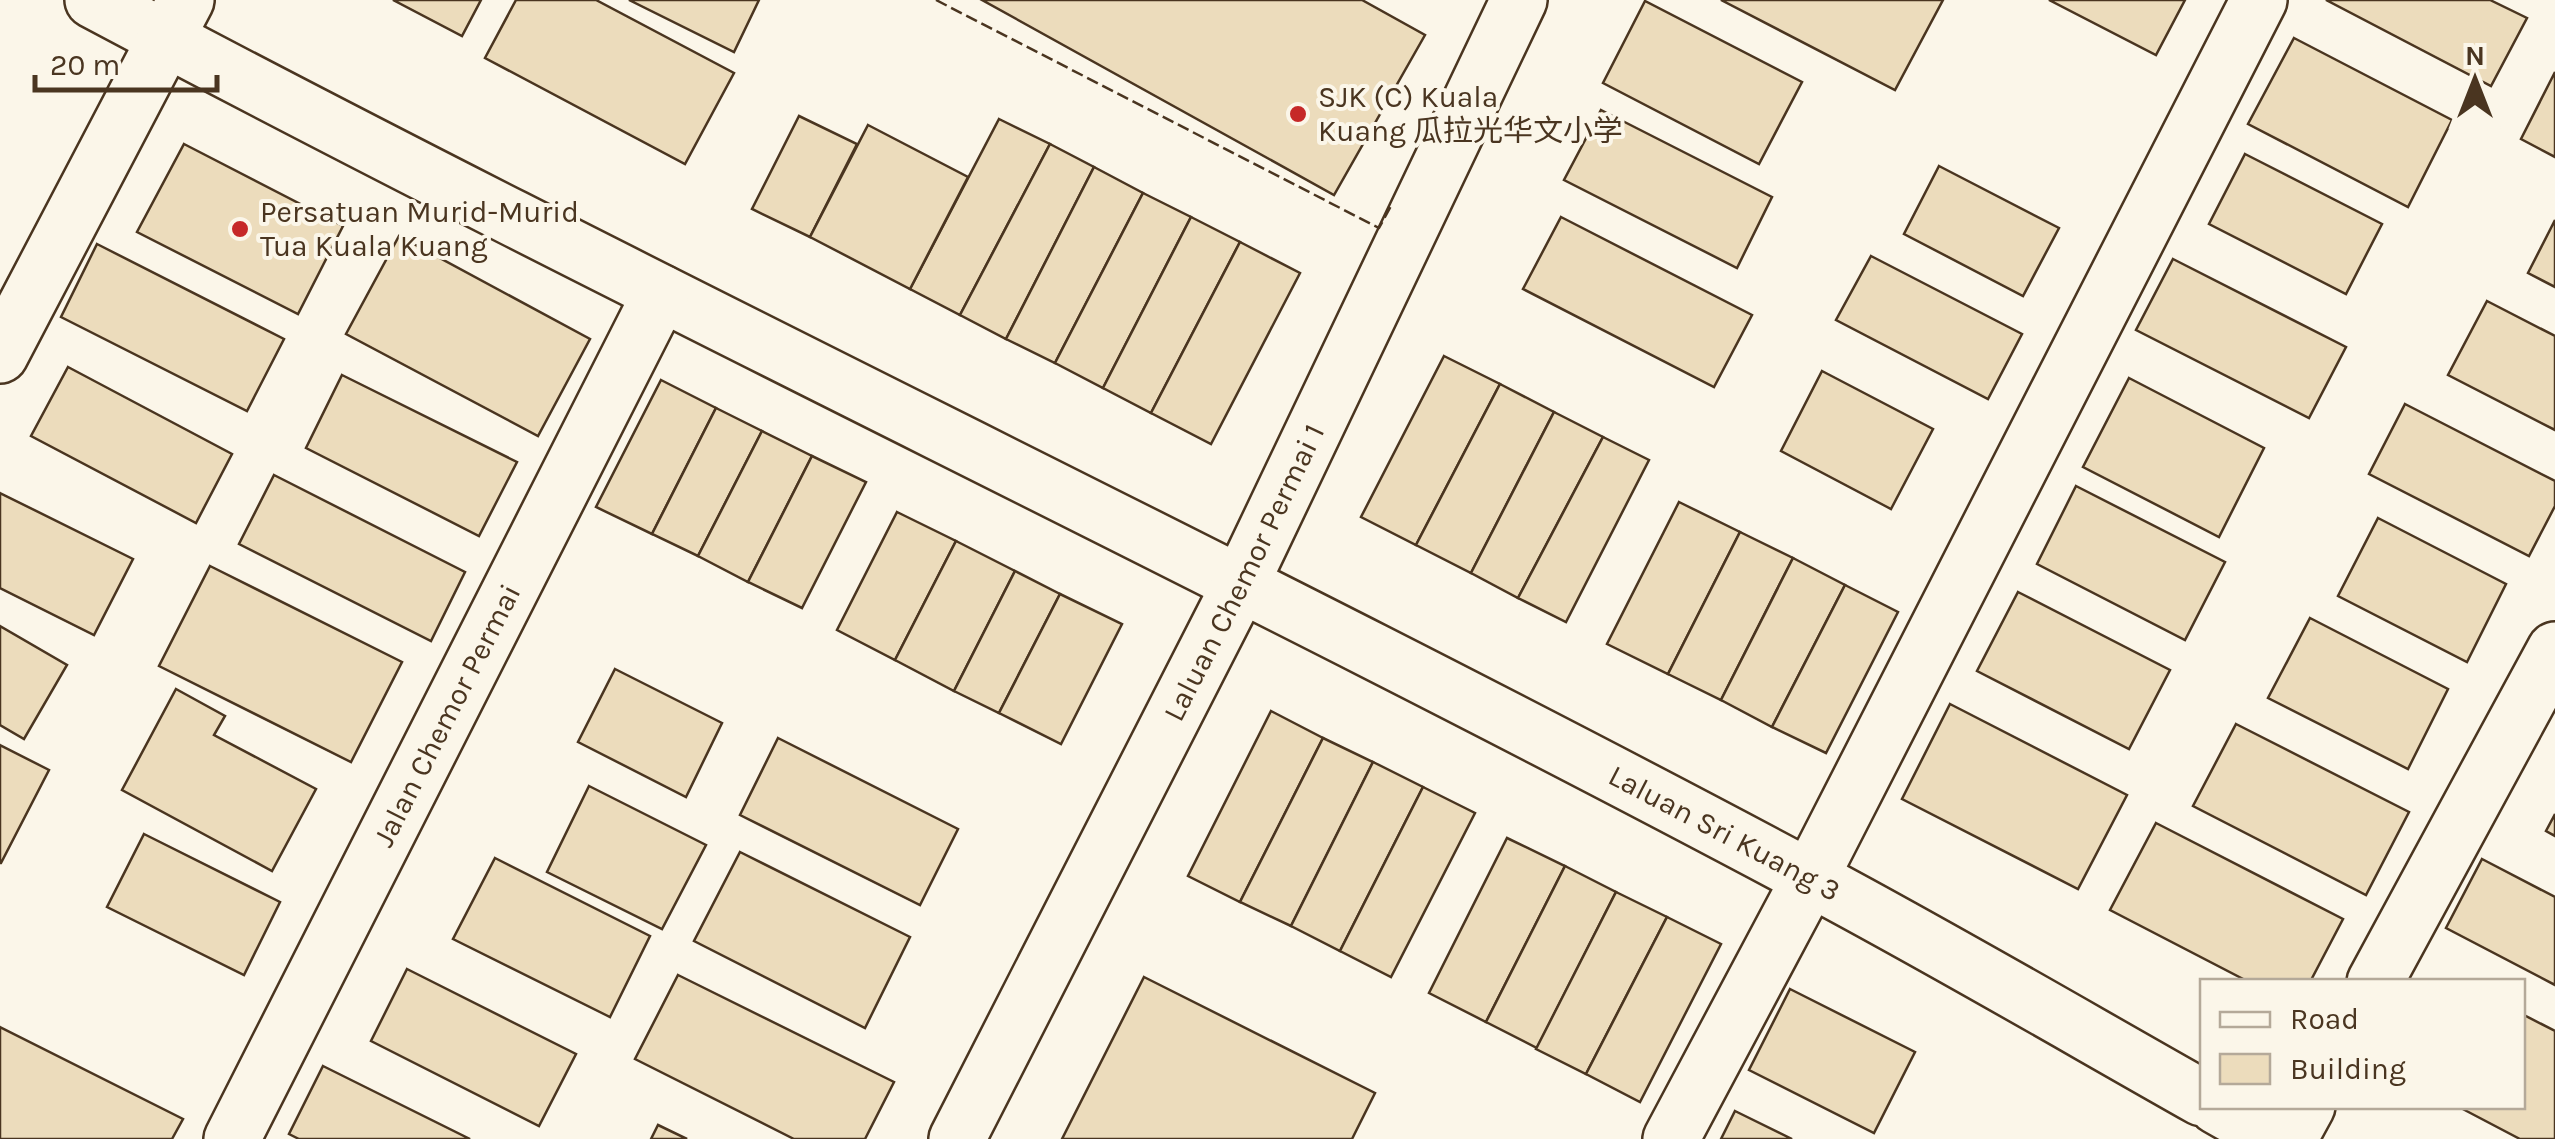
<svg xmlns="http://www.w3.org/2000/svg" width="2555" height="1139" viewBox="0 0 2555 1139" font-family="Karla,'Noto Sans SC',sans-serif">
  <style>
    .building { fill: #ecdcbc; stroke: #4a3520; stroke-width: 2.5 }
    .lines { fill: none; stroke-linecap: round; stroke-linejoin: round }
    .minor-casing { stroke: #4a3520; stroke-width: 60 }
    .minor { stroke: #fbf6e9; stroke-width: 55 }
    .fence { stroke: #4a3520; stroke-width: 2.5; stroke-dasharray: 12 5; stroke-linecap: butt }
    .poi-dot { fill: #c62828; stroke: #fbf6e9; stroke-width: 4 }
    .labels { text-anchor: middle; stroke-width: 8; stroke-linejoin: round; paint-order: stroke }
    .poi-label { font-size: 30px; fill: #4a3520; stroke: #fbf6e9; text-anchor: start }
    .street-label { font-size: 30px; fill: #4a3520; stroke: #fbf6e9 }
  </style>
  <rect width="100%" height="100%" fill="#fbf6e9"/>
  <!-- building -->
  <g class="building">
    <polygon points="393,0 481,0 462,36"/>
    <polygon points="516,0 596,0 734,73 685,164 485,58"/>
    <polygon points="629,0 759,0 734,52"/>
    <polygon points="982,0 1362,0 1425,35 1334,195"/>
    <polygon points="1721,0 1943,0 1895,90"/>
    <polygon points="2049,0 2185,0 2156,55"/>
    <polygon points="2326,0 2490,0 2527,18 2491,86"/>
    <polygon points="1645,1 1802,82 1759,164 1603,83"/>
    <polygon points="2294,38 2452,120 2408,207 2248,124"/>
    <polygon points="2555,72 2555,157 2521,139"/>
    <polygon points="1601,110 1772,197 1737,268 1564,180"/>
    <polygon points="799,116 857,144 810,237 752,209"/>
    <polygon points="999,119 1050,144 960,315 910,289"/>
    <polygon points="868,125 968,177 910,289 810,237"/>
    <polygon points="184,144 343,226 298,314 137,232"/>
    <polygon points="1050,144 1094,167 1006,339 960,315"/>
    <polygon points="2245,154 2382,224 2346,294 2209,224"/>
    <polygon points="1939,166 2059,228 2023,296 1904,234"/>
    <polygon points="1094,167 1143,193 1055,363 1006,339"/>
    <polygon points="1143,193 1191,217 1103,388 1055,363"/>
    <polygon points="1191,217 1240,242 1151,413 1103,388"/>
    <polygon points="1561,217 1752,315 1714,387 1523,289"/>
    <polygon points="2555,220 2555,287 2528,273"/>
    <polygon points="399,236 590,339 538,436 346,334"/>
    <polygon points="1240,242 1300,273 1211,444 1151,413"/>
    <polygon points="97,244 284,339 247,411 61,317"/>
    <polygon points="1871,256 2022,334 1988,399 1836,320"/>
    <polygon points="2173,259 2346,347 2309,418 2136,330"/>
    <polygon points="2487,301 2555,336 2555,430 2448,375"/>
    <polygon points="1444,356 1500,384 1416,545 1361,517"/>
    <polygon points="68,367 232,454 196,523 31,436"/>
    <polygon points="1822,371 1933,429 1891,509 1781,451"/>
    <polygon points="342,375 517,462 479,536 306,448"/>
    <polygon points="2129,378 2264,448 2219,537 2083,467"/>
    <polygon points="661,380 716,408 652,534 596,507"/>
    <polygon points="1500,384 1554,412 1471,573 1416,545"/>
    <polygon points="2405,404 2555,481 2555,506 2529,556 2369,474"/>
    <polygon points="716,408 762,431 698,556 652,534"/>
    <polygon points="1554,412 1603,437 1518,598 1471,573"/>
    <polygon points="762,431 812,456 748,582 698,556"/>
    <polygon points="1603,437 1649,460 1566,622 1518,598"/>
    <polygon points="812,456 866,482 802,608 748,582"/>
    <polygon points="274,475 465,572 431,641 239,544"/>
    <polygon points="2076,486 2225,562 2185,640 2037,564"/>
    <polygon points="0,493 133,559 94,635 0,588"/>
    <polygon points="1679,502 1740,532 1668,674 1607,644"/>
    <polygon points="897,512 956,541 895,660 837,630"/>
    <polygon points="2378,518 2506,584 2467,662 2338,596"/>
    <polygon points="1740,532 1793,558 1721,700 1668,674"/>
    <polygon points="956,541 1015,571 954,691 895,660"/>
    <polygon points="1793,558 1845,585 1772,727 1721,700"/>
    <polygon points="210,566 402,662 351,762 159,666"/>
    <polygon points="1015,571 1060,594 999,713 954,691"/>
    <polygon points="1845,585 1898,612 1826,753 1772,727"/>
    <polygon points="2018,592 2170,670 2129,749 1977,671"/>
    <polygon points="1060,594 1122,624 1061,744 999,713"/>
    <polygon points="2310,618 2448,689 2408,769 2268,698"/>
    <polygon points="0,626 67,665 24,739 0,725"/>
    <polygon points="615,669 722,723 686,797 578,742"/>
    <polygon points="176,689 225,716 214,735 316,789 272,871 122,790"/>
    <polygon points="1950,704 2127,795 2078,889 1902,799"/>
    <polygon points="1271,711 1323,738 1240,902 1188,876"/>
    <polygon points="2236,724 2409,812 2366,895 2193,806"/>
    <polygon points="778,738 958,829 920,905 740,815"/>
    <polygon points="1323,738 1373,762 1291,926 1240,902"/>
    <polygon points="0,745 49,770 1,863 0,863"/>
    <polygon points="1373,762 1423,787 1340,951 1291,926"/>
    <polygon points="589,786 706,845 662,929 547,872"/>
    <polygon points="1423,787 1475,813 1391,977 1340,951"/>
    <polygon points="2555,814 2555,836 2546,831"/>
    <polygon points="2156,823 2343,919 2310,982 2249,982 2110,910"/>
    <polygon points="144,834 280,902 244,975 107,907"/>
    <polygon points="1507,838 1565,866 1486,1022 1429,993"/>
    <polygon points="740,852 910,937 865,1028 694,941"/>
    <polygon points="495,858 650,936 610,1017 453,939"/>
    <polygon points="2482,859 2555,897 2555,985 2446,928"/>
    <polygon points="1565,866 1616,892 1537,1048 1486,1022"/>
    <polygon points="1616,892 1667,917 1586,1074 1536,1049"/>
    <polygon points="1667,917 1721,944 1640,1102 1586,1074"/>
    <polygon points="407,969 576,1054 539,1126 371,1041"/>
    <polygon points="678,975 894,1082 865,1139 794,1139 635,1059"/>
    <polygon points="1144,977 1375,1093 1352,1139 1062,1139"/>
    <polygon points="1790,989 1915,1052 1874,1133 1749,1070"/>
    <polygon points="2522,1014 2555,1031 2555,1139 2520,1139 2457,1106 2522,1106"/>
    <polygon points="0,1027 183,1119 172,1139 0,1139"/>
    <polygon points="323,1066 470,1139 299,1139 289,1134"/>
    <polygon points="1735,1111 1792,1139 1721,1139"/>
    <polygon points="658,1125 687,1139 651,1139"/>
  </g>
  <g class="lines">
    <!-- minor casing -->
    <g class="minor-casing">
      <g id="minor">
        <path id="s1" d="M 93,0 C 659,301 1240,574 1806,876 C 1940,947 2071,1024 2202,1098"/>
        <polyline points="0,355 186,0"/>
        <polyline points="2375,982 2555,650"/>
        <polyline points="2217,1106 2275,1139"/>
        <path id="s2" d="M 232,1139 L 661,293"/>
        <path id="s3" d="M 957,1139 L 1241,583 L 1519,0"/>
        <polyline points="1671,1139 1810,878 2259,0"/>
        <polyline points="2289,1139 2307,1106"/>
      </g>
    </g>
    <!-- minor -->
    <use href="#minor" class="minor"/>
    <!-- fence -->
    <polyline class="fence" points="936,0 1379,228 1392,204"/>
  </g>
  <!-- markers -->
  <g class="poi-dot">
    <circle cx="1298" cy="114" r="10"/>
    <circle cx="240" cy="229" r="10"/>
  </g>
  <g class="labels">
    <!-- poi labels -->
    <g class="poi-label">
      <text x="1318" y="107">SJK (C) Kuala<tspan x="1318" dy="34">Kuang 瓜拉光华文小学</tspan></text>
      <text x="260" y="222">Persatuan Murid-Murid<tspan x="260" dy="34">Tua Kuala Kuang</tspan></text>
    </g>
    <!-- street labels -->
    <g class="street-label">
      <text dy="10" stroke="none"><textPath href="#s3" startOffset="635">Laluan Chemor Permai 1</textPath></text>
      <text dy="10" stroke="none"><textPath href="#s2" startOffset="475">Jalan Chemor Permai</textPath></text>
      <text dy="10" stroke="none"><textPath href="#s1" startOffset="1832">Laluan Sri Kuang 3</textPath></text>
    </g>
  </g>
  <!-- legend -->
  <rect x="2200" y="979" width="325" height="130" fill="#fbf6e9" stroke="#b4a999" stroke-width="2.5"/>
  <rect x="2220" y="1012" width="50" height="15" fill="#fbf6e9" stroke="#b4a999" stroke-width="2.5"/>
  <text x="2290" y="1029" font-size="30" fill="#4a3520">Road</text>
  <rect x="2220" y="1054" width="50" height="30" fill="#ecdcbc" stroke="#b4a999" stroke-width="2.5"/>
  <text x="2290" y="1079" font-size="30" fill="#4a3520">Building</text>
  <!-- north arrow -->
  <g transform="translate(2475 80)" stroke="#fbf6e9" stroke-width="8" paint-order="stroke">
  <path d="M0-8L18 38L0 25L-18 38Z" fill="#4a3520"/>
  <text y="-15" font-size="28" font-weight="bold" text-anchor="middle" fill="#4a3520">N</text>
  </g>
  <!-- scale -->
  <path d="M35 75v15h182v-15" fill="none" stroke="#4a3520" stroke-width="5"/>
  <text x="50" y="75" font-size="30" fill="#4a3520" stroke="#fbf6e9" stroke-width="8" paint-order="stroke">20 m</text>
</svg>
